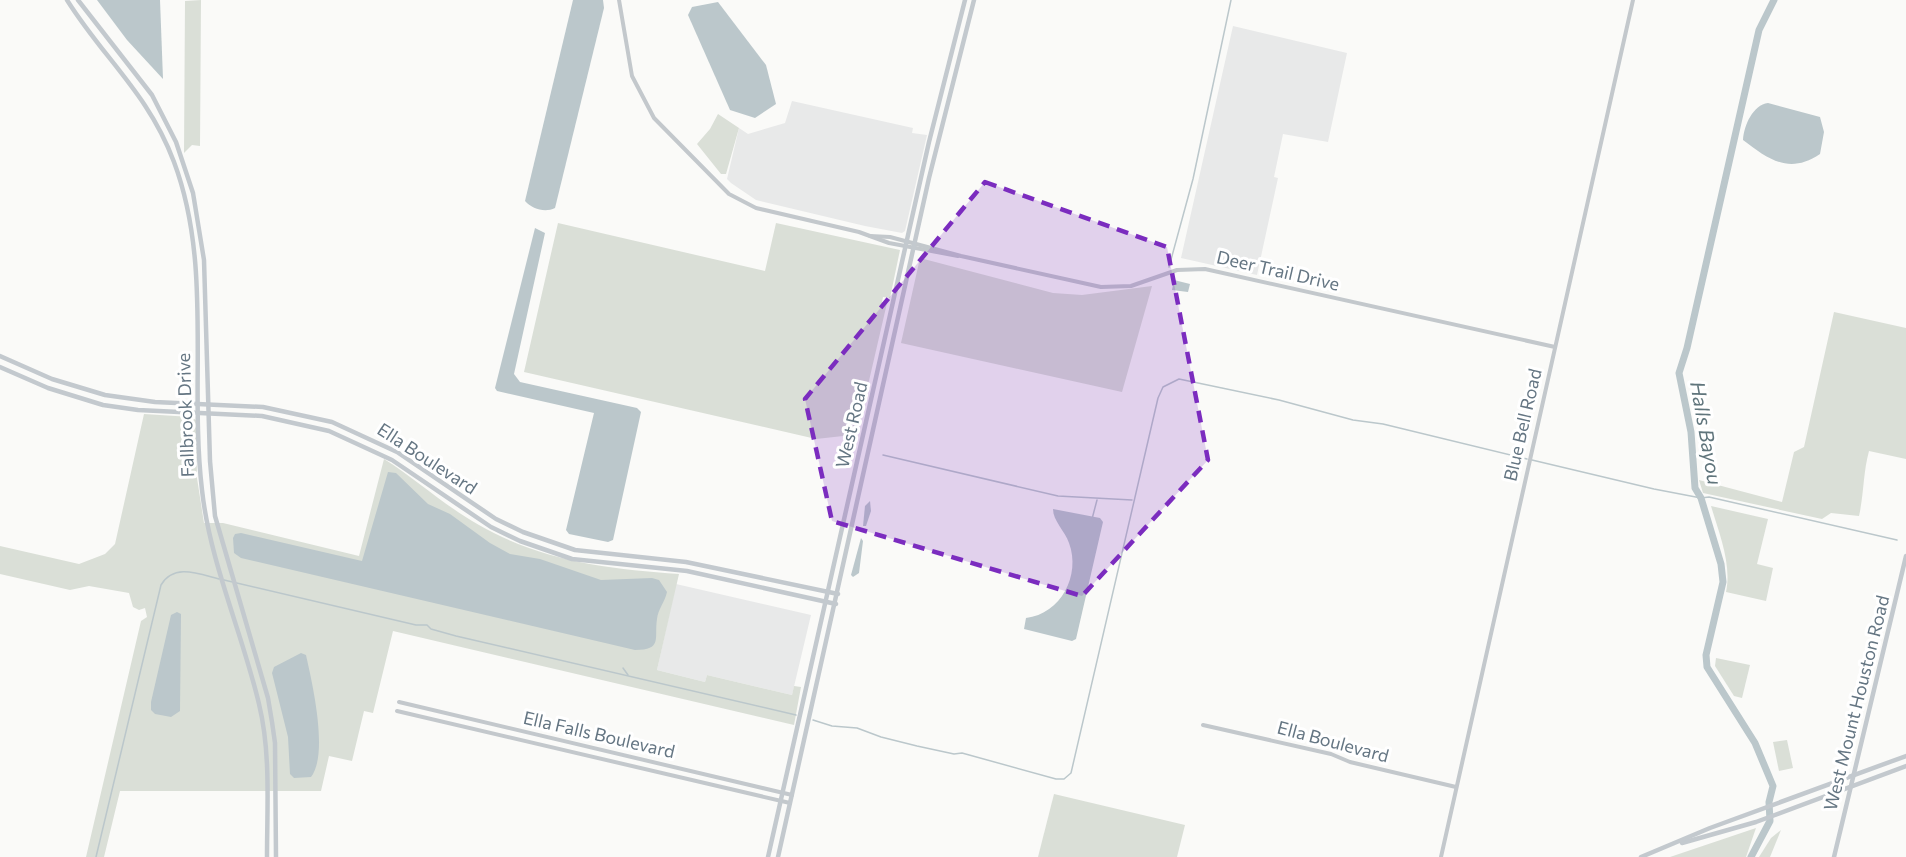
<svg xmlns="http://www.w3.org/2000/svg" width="1906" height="857" viewBox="0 0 1906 857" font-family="Commissioner,sans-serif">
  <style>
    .built { fill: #e8e9e9 }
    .green { fill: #dadfd7 }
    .water { fill: #bbc7cb }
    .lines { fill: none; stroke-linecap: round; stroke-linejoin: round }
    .stream { stroke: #bbc7cb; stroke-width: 1.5 }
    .river { stroke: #bbc7cb; stroke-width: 7 }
    .minor { stroke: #c3c8cc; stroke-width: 4 }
    .major { stroke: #c3c9ce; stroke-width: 4.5 }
    .marked { fill: #7b2cbf; fill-opacity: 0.2; stroke: #7b2cbf; stroke-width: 4.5; stroke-dasharray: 12 8; stroke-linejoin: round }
    .labels { text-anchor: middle; stroke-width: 6; stroke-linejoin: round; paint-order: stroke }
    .street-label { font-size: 18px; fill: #657683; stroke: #fff }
    .water-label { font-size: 20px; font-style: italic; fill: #60757c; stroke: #fff }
  </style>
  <rect width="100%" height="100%" fill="#fafaf8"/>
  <!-- built -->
  <g class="built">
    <polygon points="1233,26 1347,53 1328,142 1283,134 1274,177 1278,178 1257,275 1181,258"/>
    <polygon points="792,101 913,128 912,133 927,135 905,231 902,233 865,226 756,200 731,183 727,179 739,128 748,134 785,123"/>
    <polygon points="676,584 811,615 792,695 707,675 705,682 657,670"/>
  </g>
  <!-- green -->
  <g class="green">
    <polygon points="201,0 200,146 192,145 184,153 185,1"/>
    <polygon points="718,114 739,128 726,174 721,174 697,144 710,129"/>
    <polygon points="558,223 765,271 776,223 900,250 890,298 883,297 882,302 887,303 856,437 843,436 816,439 524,372"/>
    <polygon points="920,258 1053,293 1082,295 1152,286 1122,392 901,343"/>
    <path d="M 1834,312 L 1906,328 L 1906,459 L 1869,451 C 1863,473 1864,494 1859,516 L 1831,513 L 1822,519 L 1703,493 L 1699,480 L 1782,502 L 1794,452 L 1804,447 Z"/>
    <path d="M 144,414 L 191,417 L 196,420 L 197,478 L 204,523 L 223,523 L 359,556 L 384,459 C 416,479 445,506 479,525 C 541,561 608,569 679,574 L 657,670 L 705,682 L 707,675 L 792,695 L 794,686 L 801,687 L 794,725 L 393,631 L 373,713 L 364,711 L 352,761 L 329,756 L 321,791 L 120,791 L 104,857 L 86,857 L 141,621 L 147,617 L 145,608 L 139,610 L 133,607 L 129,593 L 89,586 L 70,590 L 0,574 L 0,546 L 79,564 L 105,554 L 115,544 Z"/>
    <path d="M 1711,506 L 1768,519 L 1757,564 L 1773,568 L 1766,601 L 1726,592 C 1732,564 1719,533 1711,506 Z"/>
    <polygon points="1716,658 1750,665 1742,698 1734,696 1715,666"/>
    <polygon points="1787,740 1793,768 1779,771 1773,742"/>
    <polygon points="1054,794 1185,825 1177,857 1038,857"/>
    <polygon points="1756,828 1746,857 1670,857"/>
    <polygon points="1781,830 1770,857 1759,857 1771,838"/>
  </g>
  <!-- water -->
  <g class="water">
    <polygon points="97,0 160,0 163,79 127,40"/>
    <path d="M 573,0 L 603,0 L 604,8 L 555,208 C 545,213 532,209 525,201 Z"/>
    <polygon points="718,2 766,65 776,104 755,118 730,110 688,15 692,7"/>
    <path d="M 1768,103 L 1820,117 L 1824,132 L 1820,154 C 1789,175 1768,159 1743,140 C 1744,125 1753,105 1768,103 Z"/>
    <polygon points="535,228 545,233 514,374 520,382 637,408 641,412 613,540 608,542 569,534 566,530 594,413 497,391 495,388"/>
    <polygon points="1174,280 1190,284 1188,292 1172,290"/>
    <path d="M 388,472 L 396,473 L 428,504 L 450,514 L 490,543 L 510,554 L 540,559 L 601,580 L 652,578 L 659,580 L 667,592 C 665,602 658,609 657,619 C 654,638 663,650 635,650 L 241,558 L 234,553 L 233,538 L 235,534 L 241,533 L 362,561 Z"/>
    <polygon points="870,501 871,511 866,526 863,526 865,506"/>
    <path d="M 1053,509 L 1100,518 L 1103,522 L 1076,639 L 1072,641 L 1024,629 L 1026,618 C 1061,614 1081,575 1069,543 C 1065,531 1053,521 1053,509 Z"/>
    <polygon points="861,538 863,541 859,573 853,577 851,575"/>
    <polygon points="177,612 181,614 180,711 171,717 155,714 151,710 151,702 171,615"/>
    <path d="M 301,653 L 306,655 C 312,682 329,754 311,777 L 294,778 L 290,774 L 288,737 L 272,673 L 274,667 Z"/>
  </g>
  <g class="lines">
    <!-- stream -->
    <g class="stream">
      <polyline points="1169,267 1193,179 1231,0"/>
      <polyline points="883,455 1058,496 1132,500"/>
      <polyline points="1532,460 1654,489 1701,498 1709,497 1897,540"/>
      <polyline points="1092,519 1097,500"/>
      <polyline points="224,580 416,625 427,625 431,629 456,636 796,715"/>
      <polyline points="623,668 628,675"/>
      <polyline points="813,720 832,726 857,728 881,737 917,746 954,754 962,753 1056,779 1064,779 1071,773 1158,398 1163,387 1179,379 1279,400 1353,420 1383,424 1527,459"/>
      <path d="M 96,857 L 161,585 C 174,563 199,574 219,579"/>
    </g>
    <!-- river -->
    <polyline class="river" points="1751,857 1770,821 1769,802 1773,786 1755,743 1707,667 1706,655 1723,582 1721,564 1701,498 1695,488 1691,432 1679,373 1687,348 1759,30 1774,0"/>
    <!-- minor -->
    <g class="minor">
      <polyline points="619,0 632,76 654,118 729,194 756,208 859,232 889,243 958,256"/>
      <polyline points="870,236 890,237 961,256 1101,287 1131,286 1177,270 1205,269 1555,347"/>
      <polyline points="399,702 792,795"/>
      <polyline points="397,711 790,803"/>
      <polyline points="1203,725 1331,754 1350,762 1456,787"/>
      <polyline points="1441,857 1633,0"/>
    </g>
    <!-- major -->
    <g class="major">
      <path d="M 67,0 C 104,59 148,93 174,162 C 213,266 189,381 202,490 C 210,563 242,632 259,704 C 271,753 267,807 267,857"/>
      <polyline points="78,0 152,95 176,142 193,193 204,260 210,461 215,516 268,698 272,722 275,743 276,857"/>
      <polyline points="0,356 52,379 105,395 155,402 263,407 332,422 397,452 496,519 523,532 575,550 686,562 838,594"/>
      <polyline points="0,367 48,388 103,405 138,410 262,416 329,431 392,460 491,527 520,541 572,559 687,571 836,604"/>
      <polyline points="1682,843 1756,822 1906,766"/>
      <polyline points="768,857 929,142 965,0"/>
      <polyline points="778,857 929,178 974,0"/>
      <polyline points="1641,857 1710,828 1906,756"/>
      <polyline points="1834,857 1906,556"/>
    </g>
  </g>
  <!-- marked area -->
  <path class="marked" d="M 985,182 L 1167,247 L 1208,460 L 1082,596 L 832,521 L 805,399 Z"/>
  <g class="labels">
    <!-- street labels -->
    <g class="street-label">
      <text transform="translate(1278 271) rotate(13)" y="6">Deer Trail Drive</text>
      <text transform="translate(186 415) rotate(-92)" y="6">Fallbrook Drive</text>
      <text transform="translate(852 425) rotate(-77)" y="6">West Road</text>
      <text transform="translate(1523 425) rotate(-77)" y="6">Blue Bell Road</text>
      <text transform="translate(427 459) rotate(33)" y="6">Ella Boulevard</text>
      <text transform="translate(1857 703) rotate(-76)" y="6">West Mount Houston Road</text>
      <text transform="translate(599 735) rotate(13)" y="6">Ella Falls Boulevard</text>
      <text transform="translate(1333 742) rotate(15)" y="6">Ella Boulevard</text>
    </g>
    <!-- water labels -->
    <g class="water-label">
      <text transform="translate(1706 433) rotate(80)" y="7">Halls Bayou</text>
    </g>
  </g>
</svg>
